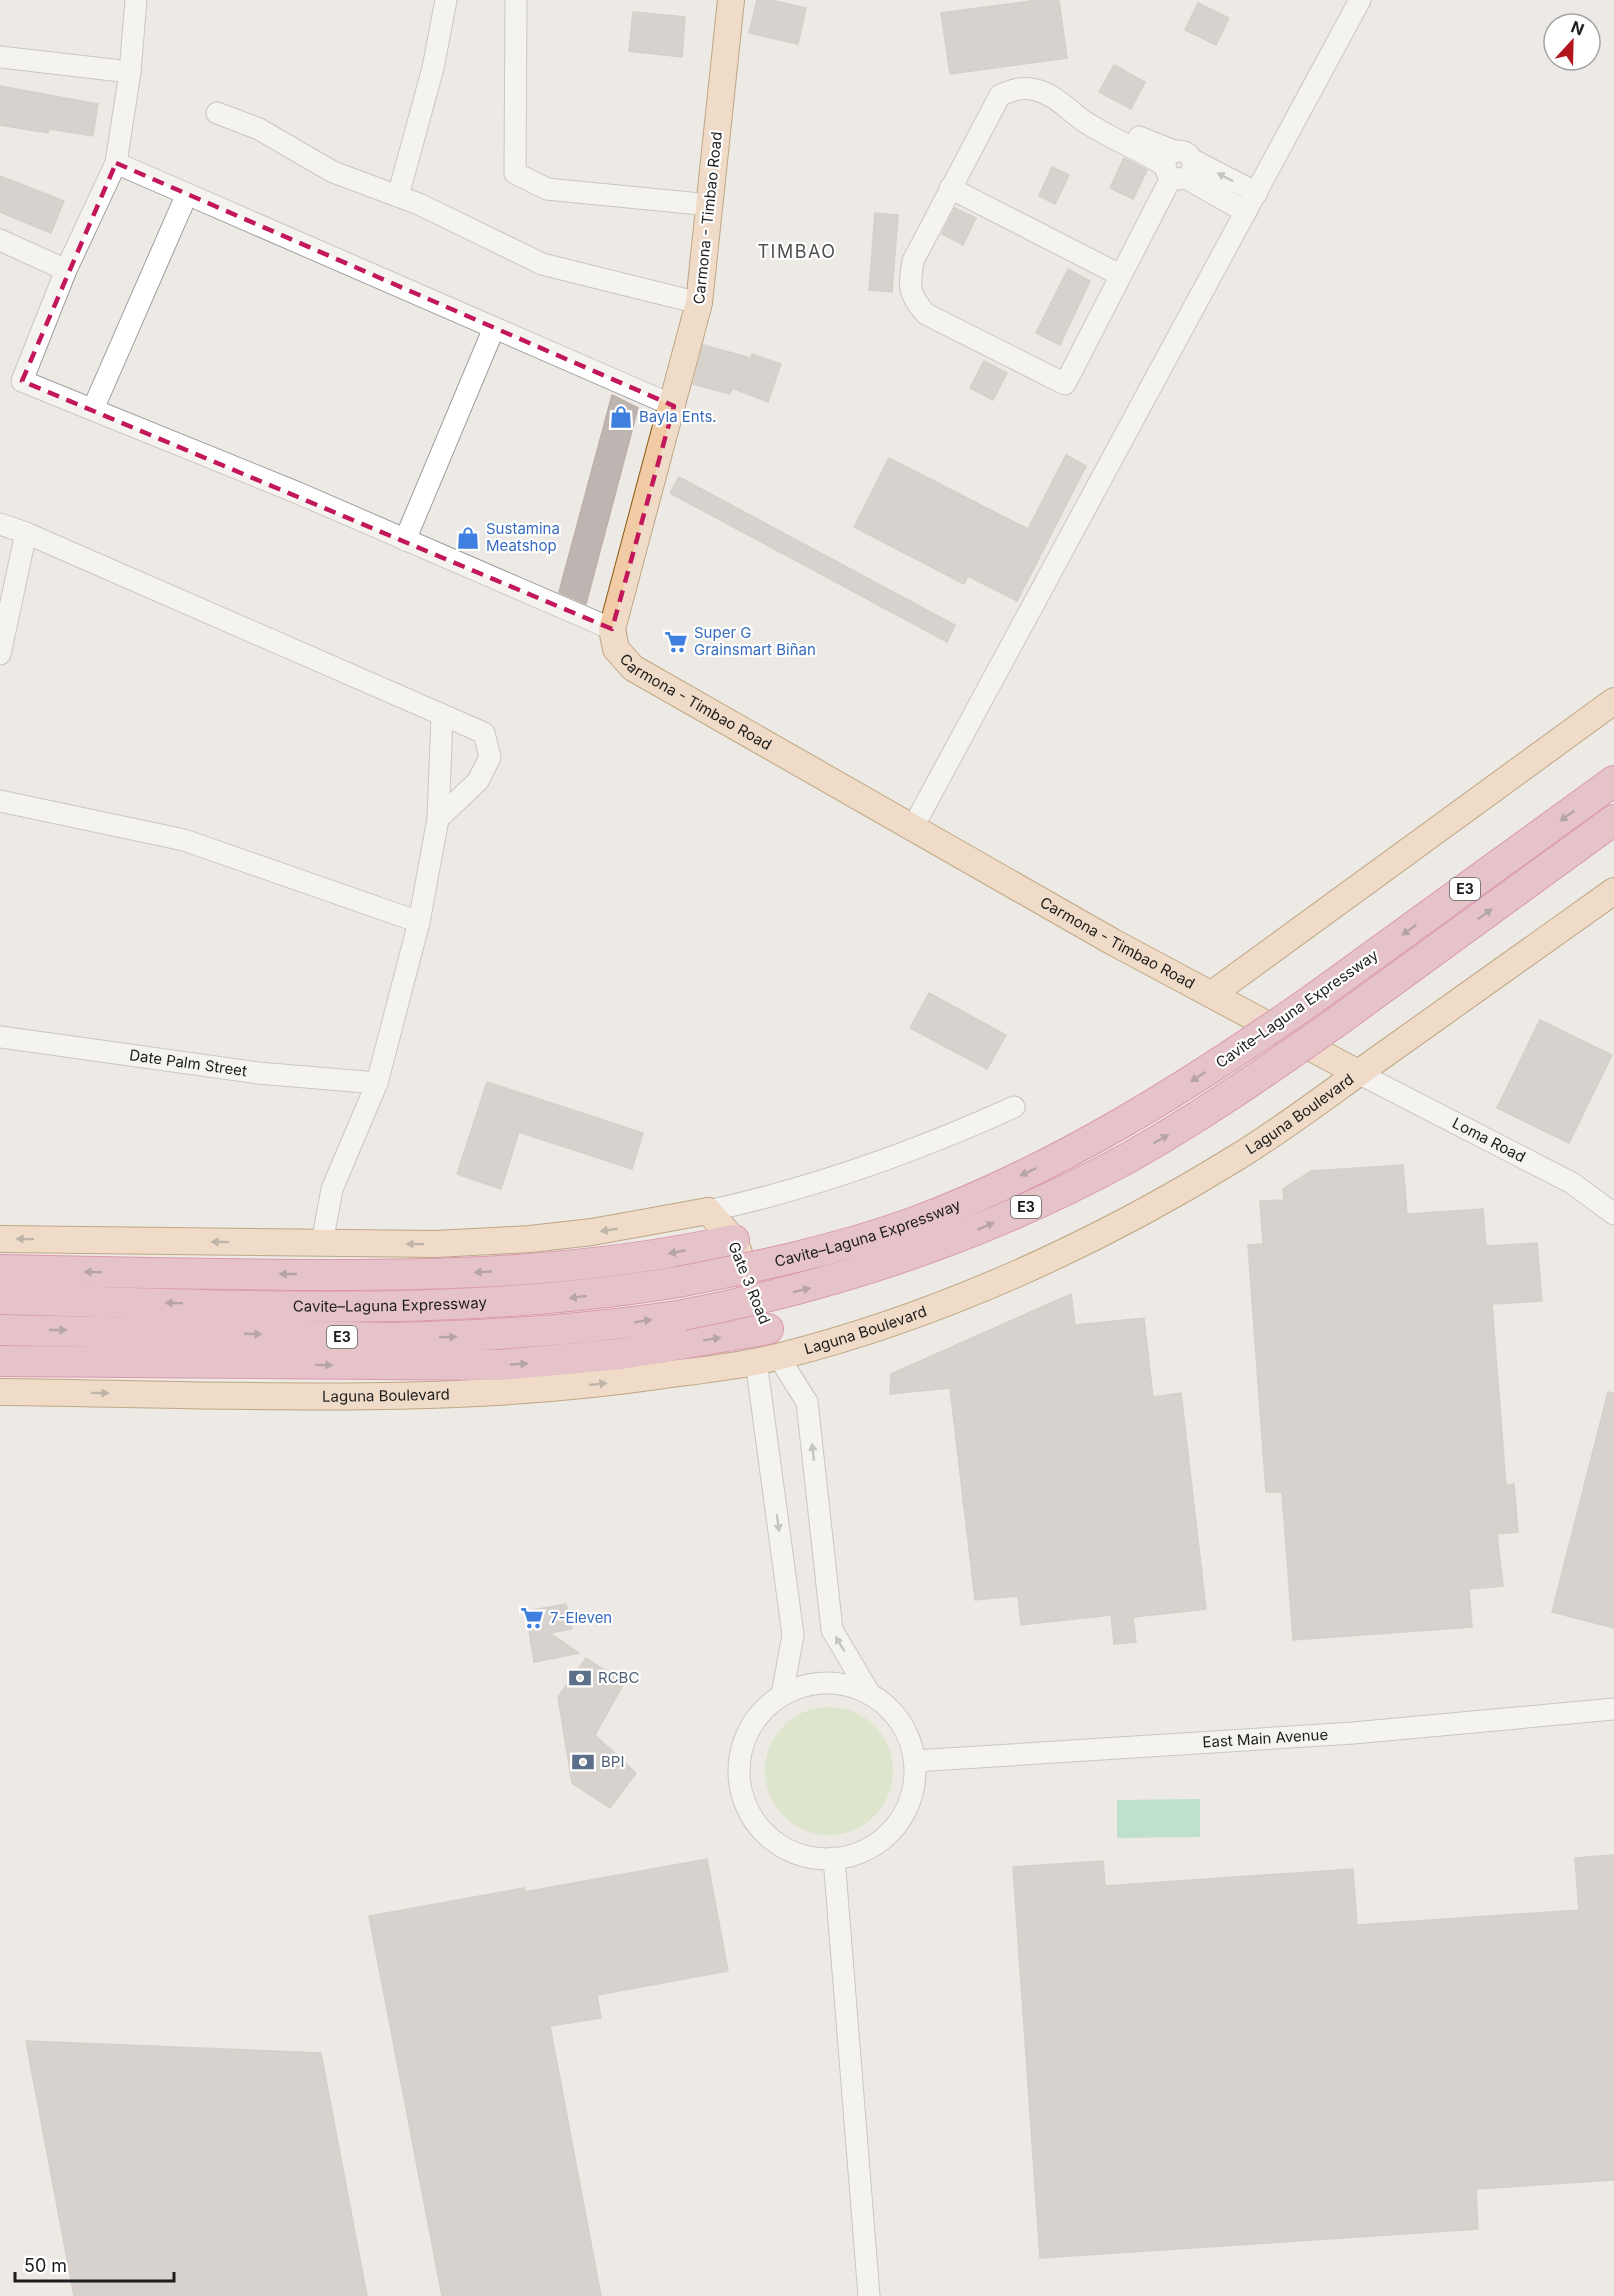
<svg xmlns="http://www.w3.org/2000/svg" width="1614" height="2296" viewBox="0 0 1614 2296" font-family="Inter,sans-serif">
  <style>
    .grass { fill: #cbe2af }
    .pitch { fill: #8ad4b3 }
    .building { fill: #bdb5b1; stroke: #bdb0a8; stroke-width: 1.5 }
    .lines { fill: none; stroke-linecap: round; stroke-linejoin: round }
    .minor-casing { stroke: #9e9e9e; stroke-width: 23 }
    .major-casing { stroke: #865710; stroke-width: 28 }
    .highway-casing { stroke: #c53771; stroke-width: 32 }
    .minor { stroke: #fff; stroke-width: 21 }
    .major { stroke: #f1cba5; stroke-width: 26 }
    .highway { stroke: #dc94a6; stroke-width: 30 }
    .highway-bridge-casing { stroke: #c53771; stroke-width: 32; stroke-linecap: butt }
    .highway-bridge { stroke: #dc94a6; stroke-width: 30 }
    .oneway { fill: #999 }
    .oneway2 { fill: #73535b }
    .oneway3 { fill: #877461 }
    .marked { fill: none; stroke: #c2185b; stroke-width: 4.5; stroke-dasharray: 12 8; stroke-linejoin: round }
    .labels { text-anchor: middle; stroke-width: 4.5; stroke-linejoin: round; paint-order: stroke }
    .shield { fill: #fff; stroke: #616161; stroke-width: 1.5 }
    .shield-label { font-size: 14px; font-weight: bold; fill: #1d1d1d }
    .street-label { font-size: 15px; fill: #1d1d1d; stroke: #fff }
    .shop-label { font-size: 15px; fill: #366cbe; stroke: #fff; text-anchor: start }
    .service-label { font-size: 15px; fill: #4e5e75; stroke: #fff; text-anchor: start }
    .quarter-label { font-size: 18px; letter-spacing: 1.5px; fill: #505050; stroke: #fff }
  </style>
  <rect width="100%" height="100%" fill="#ede9e4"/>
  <!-- grass -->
  <circle class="grass" cx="829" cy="1771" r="64"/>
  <!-- pitch -->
  <polygon class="pitch" points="1200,1799 1200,1837 1117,1838 1117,1800"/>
  <!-- building -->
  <g class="building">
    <polygon points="757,0 771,0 806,8 798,44 749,33"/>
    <polygon points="1038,0 1059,0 1067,58 950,74 941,13"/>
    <polygon points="1198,3 1229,18 1216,45 1185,30"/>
    <polygon points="633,12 685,17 682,57 629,51"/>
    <polygon points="1114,65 1145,82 1131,109 1099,92"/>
    <polygon points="0,86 98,104 93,136 49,129 48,133 0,125"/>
    <polygon points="1124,158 1147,170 1133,199 1110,188"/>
    <polygon points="1052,167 1069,175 1055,204 1039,196"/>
    <polygon points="0,176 64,201 51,233 0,212"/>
    <polygon points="955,208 976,218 963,245 942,234"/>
    <polygon points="875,213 898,215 892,292 869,290"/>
    <polygon points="1068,269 1090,281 1060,345 1036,333"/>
    <polygon points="703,345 751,358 752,354 781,364 768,402 732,388 730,394 693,384"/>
    <polygon points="984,361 1007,373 993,400 970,388"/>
    <polygon points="612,395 638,408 586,604 559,592"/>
    <polygon points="1066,455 1086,466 1017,601 968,576 964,584 854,527 889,458 1028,529"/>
    <polygon points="679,477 955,625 947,642 670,493"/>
    <polygon points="929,993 1006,1035 987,1069 910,1028"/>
    <polygon points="1540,1020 1612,1055 1569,1143 1497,1108"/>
    <polygon points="487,1082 643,1133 632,1169 519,1132 501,1189 457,1174"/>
    <polygon points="1403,1165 1407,1214 1483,1209 1486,1246 1537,1243 1542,1301 1492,1304 1506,1485 1514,1484 1518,1532 1497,1534 1503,1586 1469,1589 1472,1627 1293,1640 1282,1492 1266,1492 1248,1245 1263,1244 1260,1201 1284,1200 1283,1189 1311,1171"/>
    <polygon points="1071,1294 1075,1325 1144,1318 1153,1397 1181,1393 1206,1609 1133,1617 1136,1642 1114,1644 1111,1615 1021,1625 1018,1596 975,1600 950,1388 890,1394 891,1374"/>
    <polygon points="1608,1392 1614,1393 1614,1628 1552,1612"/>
    <polygon points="566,1604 572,1629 550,1633 579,1653 534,1662 526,1611"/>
    <polygon points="586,1658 624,1683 595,1735 636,1773 610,1808 572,1783 558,1697"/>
    <polygon points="1614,1855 1614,2180 1476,2189 1478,2229 1040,2258 1013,1867 1103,1861 1105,1886 1353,1869 1357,1925 1579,1910 1575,1858"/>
    <polygon points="707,1859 728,1971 597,1995 601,2018 550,2026 601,2296 442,2296 369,1916 524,1888 524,1892"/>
    <polygon points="26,2041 321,2053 367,2296 74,2296"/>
  </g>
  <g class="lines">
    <!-- minor casing -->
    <g class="minor-casing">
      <g id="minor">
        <polyline points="136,0 130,72 116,163 66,270 22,381 298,493 612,629"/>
        <polyline points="516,0 515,173 547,189 710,205"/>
        <polyline points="0,57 130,72"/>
        <polyline points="217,113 259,129 333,172 419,204 542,264 699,303"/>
        <polyline points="1139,137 1174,151"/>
        <circle cx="1179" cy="165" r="14"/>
        <polyline points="1193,160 1257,193"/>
        <polyline points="116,163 674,406"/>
        <path d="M 1164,165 C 1140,150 1114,140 1090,125 C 1071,114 1059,96 1036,90 C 1023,86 1013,90 1000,95 L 913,261 C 909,287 908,294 926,314 L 1065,384 L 1171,178"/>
        <polyline points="1186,178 1246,212"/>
        <polyline points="950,188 1120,275"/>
        <polyline points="398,196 433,68 446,0"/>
        <polyline points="0,240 66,270"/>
        <polyline points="93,409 187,194"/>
        <polyline points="0,524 26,533 484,733 490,757 478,781 438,819"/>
        <polyline points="405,540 494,328"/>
        <polyline points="0,654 26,533"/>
        <polyline points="0,801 184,840 419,922"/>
        <polyline points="912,829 1360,0"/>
        <path id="s1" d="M 0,1037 L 258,1073 L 377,1083"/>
        <path id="s2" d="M 1358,1073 L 1572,1183 L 1614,1214"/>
        <path d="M 708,1211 C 814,1188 915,1152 1014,1107"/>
        <polyline points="322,1243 332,1189 377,1083 419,922 438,819 442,716"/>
        <polyline points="778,1356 807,1402 832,1630 870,1694"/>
        <polyline points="756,1361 793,1635 782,1695"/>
        <circle cx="827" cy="1771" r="88"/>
        <path id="s3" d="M 915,1761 L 1353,1733 L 1614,1709"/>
        <polyline points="834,1858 869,2296"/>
      </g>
    </g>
    <!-- major casing -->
    <g class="major-casing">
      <g id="major">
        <path id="s4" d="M 731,0 L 699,303 L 612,629 L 616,649 L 633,668 L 1113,942 L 1358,1073"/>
        <polyline points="1212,994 1614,701"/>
        <polyline points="708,1211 734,1240 752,1288"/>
        <polyline points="0,1239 436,1244 530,1239 592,1232 708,1211"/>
        <path id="s5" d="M 0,1392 C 221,1394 445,1408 665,1375 C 702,1370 741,1366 777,1357 C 937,1317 1095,1245 1234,1159 C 1282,1130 1326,1096 1371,1064 C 1452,1006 1533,949 1614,891"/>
      </g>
    </g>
    <!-- highway casing -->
    <g class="highway-casing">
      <g id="highway">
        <polyline points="1316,997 1614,781"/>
        <polyline points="1335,1023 1614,820"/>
        <path d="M 0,1270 C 99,1272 197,1274 296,1275 C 443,1276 590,1272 734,1240"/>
        <path id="s6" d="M 0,1299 C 226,1305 454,1319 678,1282"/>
        <path d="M 0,1330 L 389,1338 C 488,1336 586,1330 683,1315"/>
        <polyline points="0,1361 499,1365 621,1354 768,1329"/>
      </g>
    </g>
    <!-- minor -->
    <use href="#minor" class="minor"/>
    <!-- major -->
    <use href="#major" class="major"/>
    <!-- highway -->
    <use href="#highway" class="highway"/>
    <!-- highway-bridge casing -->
    <g class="highway-bridge-casing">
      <g id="highway-bridge">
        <path id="s7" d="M 678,1282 C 757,1267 836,1250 912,1223 C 1058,1169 1189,1086 1316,997"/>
        <path d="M 683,1315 C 839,1285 987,1235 1126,1159 C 1199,1118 1267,1071 1335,1023"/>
      </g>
    </g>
    <!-- highway-bridge -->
    <use href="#highway-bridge" class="highway-bridge"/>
  </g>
  <!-- one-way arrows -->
  <defs><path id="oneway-solid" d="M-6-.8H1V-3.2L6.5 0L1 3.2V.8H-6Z" transform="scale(1.5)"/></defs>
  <g class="oneway">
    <use href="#oneway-solid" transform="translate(1225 177) rotate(-153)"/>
    <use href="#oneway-solid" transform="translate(813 1452) rotate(-96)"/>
    <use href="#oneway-solid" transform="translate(778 1523) rotate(82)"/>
    <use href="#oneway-solid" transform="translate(840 1644) rotate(-121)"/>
  </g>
  <g class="oneway2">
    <use href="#oneway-solid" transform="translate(1567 816) rotate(144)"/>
    <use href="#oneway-solid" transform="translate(1485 914) rotate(-36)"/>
    <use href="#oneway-solid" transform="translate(1409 930) rotate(144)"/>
    <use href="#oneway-solid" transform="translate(1198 1077) rotate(147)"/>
    <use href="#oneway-solid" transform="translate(1161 1139) rotate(-30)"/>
    <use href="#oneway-solid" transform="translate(1028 1172) rotate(155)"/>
    <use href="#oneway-solid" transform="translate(986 1226) rotate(-24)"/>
    <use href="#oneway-solid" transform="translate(677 1252) rotate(169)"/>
    <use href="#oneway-solid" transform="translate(93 1272) rotate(-179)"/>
    <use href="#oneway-solid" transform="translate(483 1272) rotate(177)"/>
    <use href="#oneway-solid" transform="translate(288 1274) rotate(-180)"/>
    <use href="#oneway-solid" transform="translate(802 1290) rotate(-14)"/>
    <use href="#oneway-solid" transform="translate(578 1297) rotate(173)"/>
    <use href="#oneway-solid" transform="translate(174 1303) rotate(-179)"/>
    <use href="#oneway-solid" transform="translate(643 1321) rotate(-9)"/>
    <use href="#oneway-solid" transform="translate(58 1330)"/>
    <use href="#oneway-solid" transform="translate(253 1334) rotate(2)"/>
    <use href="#oneway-solid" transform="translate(448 1337) rotate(-2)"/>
    <use href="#oneway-solid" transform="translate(712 1339) rotate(-9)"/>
    <use href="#oneway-solid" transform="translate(519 1364) rotate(-3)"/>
    <use href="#oneway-solid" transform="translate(324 1365) rotate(1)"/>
  </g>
  <g class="oneway3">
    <use href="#oneway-solid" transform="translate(609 1230) rotate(171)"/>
    <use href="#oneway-solid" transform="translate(25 1239) rotate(-179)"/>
    <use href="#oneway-solid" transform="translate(220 1242) rotate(-179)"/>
    <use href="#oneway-solid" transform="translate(415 1244) rotate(-179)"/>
    <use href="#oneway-solid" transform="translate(598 1384) rotate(-6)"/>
    <use href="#oneway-solid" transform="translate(100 1393) rotate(1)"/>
  </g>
  <!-- marked area -->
  <path d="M0 0H1614V2296H0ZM 116,163 L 674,406 L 612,629 L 22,381 Z" fill="#ede9e4" fill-opacity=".55" fill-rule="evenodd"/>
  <path class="marked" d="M 116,163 L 674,406 L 612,629 L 22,381 Z"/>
  <!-- icons -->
  <defs>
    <g id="shop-bare" transform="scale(1.8)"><path d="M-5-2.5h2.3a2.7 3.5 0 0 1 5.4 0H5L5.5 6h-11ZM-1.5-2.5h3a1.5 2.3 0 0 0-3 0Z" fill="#3f7fe0" stroke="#fff" stroke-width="2.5" paint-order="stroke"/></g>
    <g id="supermarket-bare" transform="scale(1.8)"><path d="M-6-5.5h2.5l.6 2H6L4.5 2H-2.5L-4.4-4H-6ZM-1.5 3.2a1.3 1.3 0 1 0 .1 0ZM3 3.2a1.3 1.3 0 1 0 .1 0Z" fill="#3f7fe0" stroke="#fff" stroke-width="2.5" paint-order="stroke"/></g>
    <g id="bank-bare" transform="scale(1.8)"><path d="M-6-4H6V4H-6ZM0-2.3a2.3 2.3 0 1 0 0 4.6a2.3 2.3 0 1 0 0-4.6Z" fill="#5c6f8a" stroke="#fff" stroke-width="2.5" paint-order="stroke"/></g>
  </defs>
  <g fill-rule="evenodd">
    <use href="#shop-bare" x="621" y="417"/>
    <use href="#shop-bare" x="468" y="538"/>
    <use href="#supermarket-bare" x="676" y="642"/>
    <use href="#supermarket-bare" x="532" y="1618"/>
    <use href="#bank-bare" x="580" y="1678"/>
    <use href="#bank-bare" x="583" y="1762"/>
  </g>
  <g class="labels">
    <!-- shield labels -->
    <g class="shield">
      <rect x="1450" y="878" width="30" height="22" rx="4.5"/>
      <rect x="1011" y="1196" width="30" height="22" rx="4.5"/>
      <rect x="327" y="1326" width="30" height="22" rx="4.5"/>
    </g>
    <g class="shield-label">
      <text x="1465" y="894">E3</text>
      <text x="1026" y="1212">E3</text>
      <text x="342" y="1342">E3</text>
    </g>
    <!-- street labels -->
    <g class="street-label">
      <text transform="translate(708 218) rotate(-84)" y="5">Carmona - Timbao Road</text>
      <text dy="5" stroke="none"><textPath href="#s4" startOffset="759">Carmona - Timbao Road</textPath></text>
      <text dy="5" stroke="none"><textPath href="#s4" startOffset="1245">Carmona - Timbao Road</textPath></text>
      <text transform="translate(1297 1009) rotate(-35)" y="5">Cavite–Laguna Expressway</text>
      <text dy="5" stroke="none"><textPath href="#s1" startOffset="190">Date Palm Street</textPath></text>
      <text dy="5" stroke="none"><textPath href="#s5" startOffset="1359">Laguna Boulevard</textPath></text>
      <text dy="5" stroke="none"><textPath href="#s2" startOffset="147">Loma Road</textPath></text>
      <text dy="5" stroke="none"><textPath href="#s7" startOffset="196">Cavite–Laguna Expressway</textPath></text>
      <text transform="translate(749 1283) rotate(68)" y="5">Gate 3 Road</text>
      <text dy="5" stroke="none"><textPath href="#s6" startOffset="390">Cavite–Laguna Expressway</textPath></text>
      <text dy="5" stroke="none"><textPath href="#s5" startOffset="872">Laguna Boulevard</textPath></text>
      <text dy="5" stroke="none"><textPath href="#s5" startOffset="386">Laguna Boulevard</textPath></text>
      <text dy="5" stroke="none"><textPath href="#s3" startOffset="351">East Main Avenue</textPath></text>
    </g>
    <!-- shop labels -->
    <g class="shop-label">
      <text x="639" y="422">Bayla Ents.</text>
      <text x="486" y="534">Sustamina<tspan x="486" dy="17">Meatshop</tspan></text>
      <text x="694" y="638">Super G<tspan x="694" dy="17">Grainsmart Biñan</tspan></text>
      <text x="550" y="1623">7-Eleven</text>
    </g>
    <!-- service labels -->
    <g class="service-label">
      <text x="598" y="1683">RCBC</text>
      <text x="601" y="1767">BPI</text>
    </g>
    <!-- quarter labels -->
    <g class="quarter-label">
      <text x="797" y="258">TIMBAO</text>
    </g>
  </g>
  <!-- north arrow -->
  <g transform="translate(1572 42) rotate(22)"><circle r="28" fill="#ffffff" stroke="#a5a5a5" stroke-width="1.5"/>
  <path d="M0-4.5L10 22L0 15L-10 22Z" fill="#b41620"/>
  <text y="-9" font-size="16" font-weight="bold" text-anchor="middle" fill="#1d1d1d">N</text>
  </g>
  <!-- scale -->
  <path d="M15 2272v9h159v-9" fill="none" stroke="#1d1d1d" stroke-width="3"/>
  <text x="24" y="2272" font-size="18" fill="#1d1d1d" stroke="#ffffff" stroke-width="4.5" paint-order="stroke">50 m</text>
</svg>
